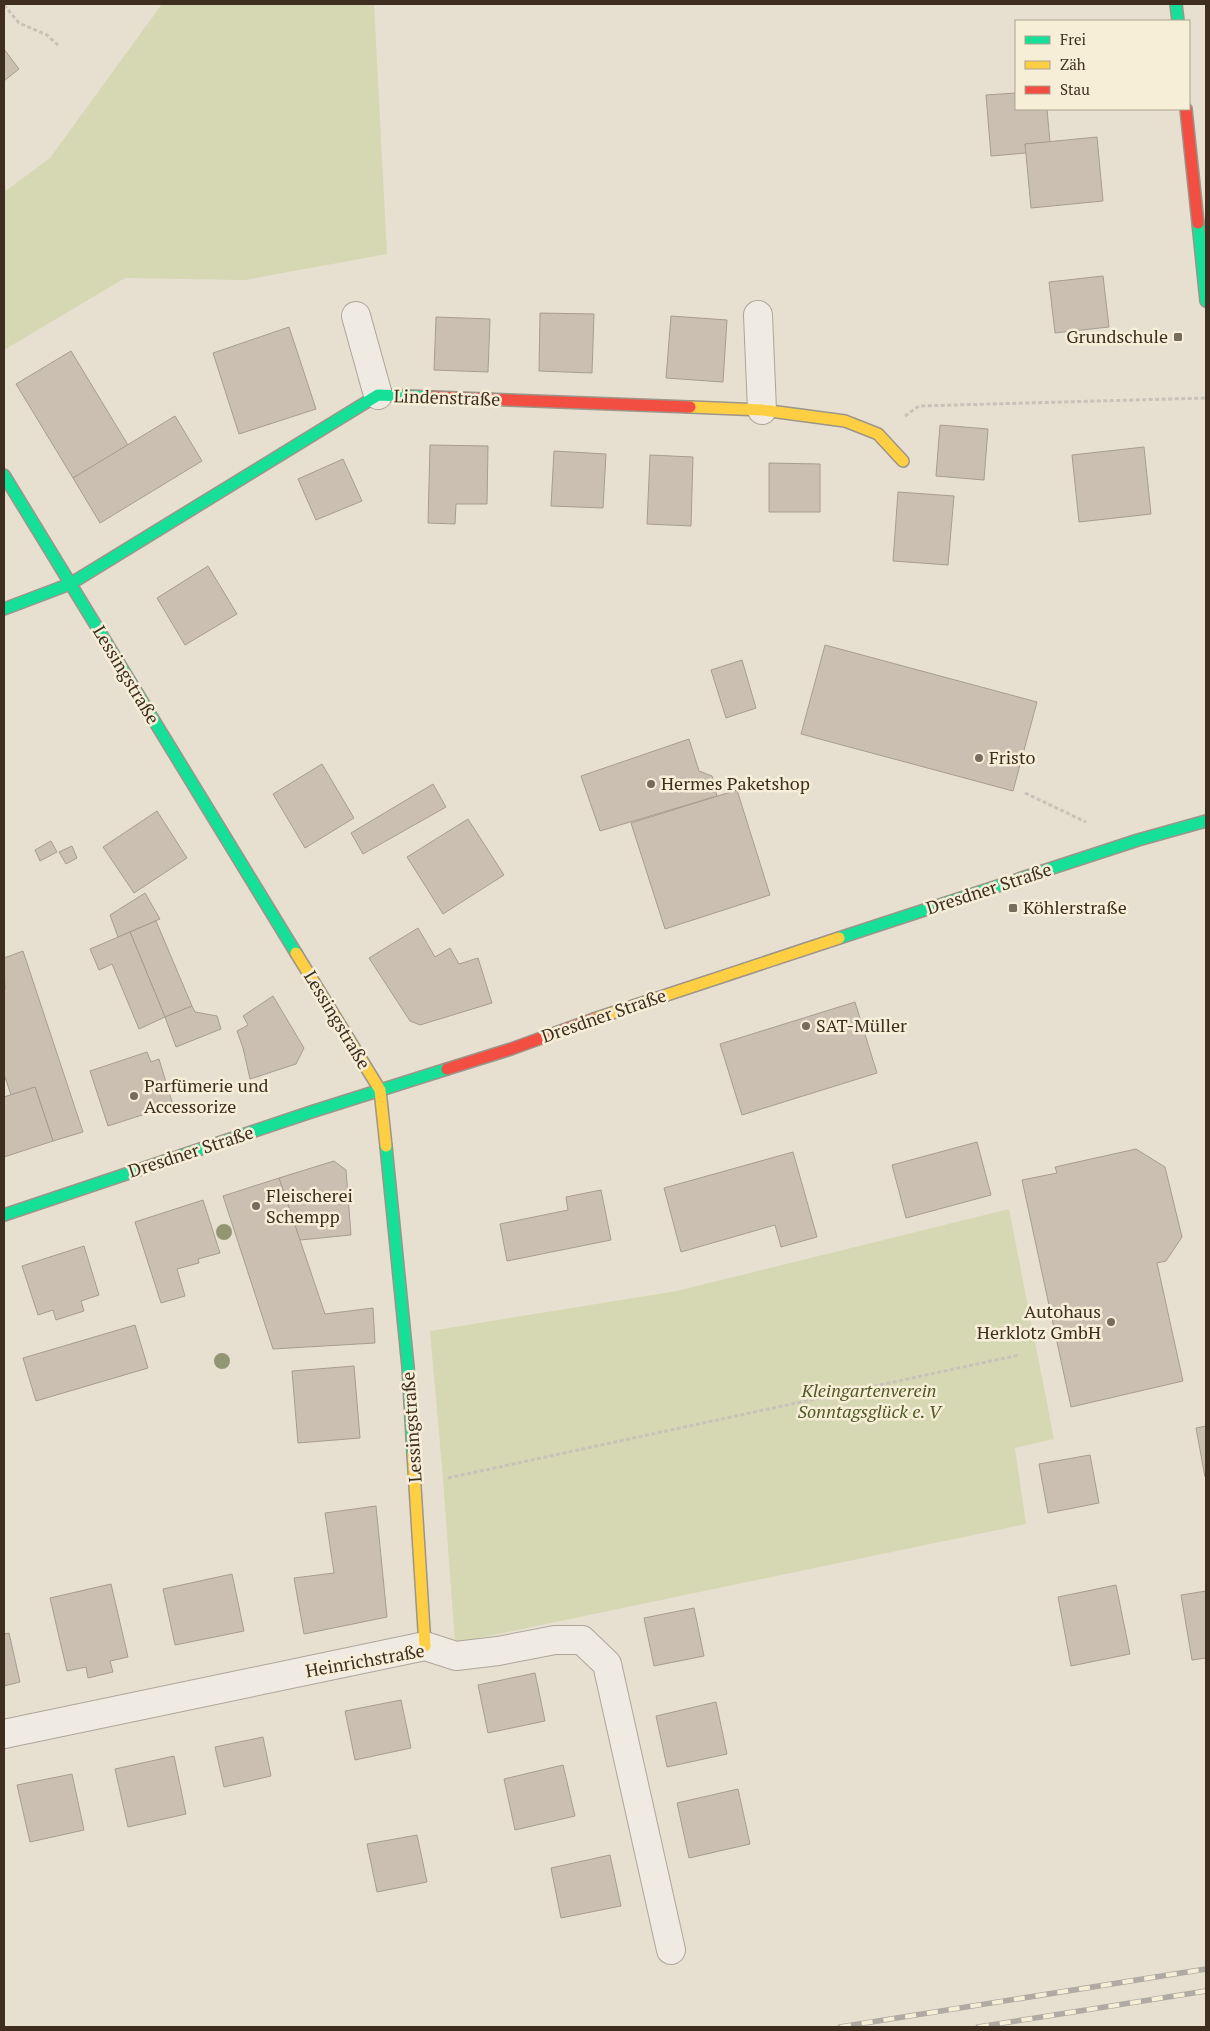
<svg xmlns="http://www.w3.org/2000/svg" width="1210" height="2031" viewBox="0 0 1210 2031" font-family="'PT Serif',serif">
  <style>
    .green { fill: #d6d7b3 }
    .building { fill: #cbbfb2; stroke: #a89c90 }
    .lines { fill: none; stroke-linecap: round; stroke-linejoin: round }
    .street-casing { stroke: #ada599; stroke-width: 30 }
    .fast-casing { stroke: #9c958a; stroke-width: 14 }
    .slow-casing { stroke: #9c958a; stroke-width: 14 }
    .jam-casing { stroke: #9c958a; stroke-width: 14 }
    .path { stroke: #c8c2b9; stroke-width: 3; stroke-dasharray: 4 2.5; stroke-linecap: butt }
    .street { stroke: #efebe3; stroke-width: 28 }
    .fast { stroke: #16e098; stroke-width: 11 }
    .slow { stroke: #ffcf43; stroke-width: 11 }
    .jam { stroke: #f24e42; stroke-width: 11 }
    .rail-casing { stroke: #afaaa2; stroke-width: 5.5 }
    .rail { stroke: #f7eed8; stroke-width: 4; stroke-dasharray: 11; stroke-linecap: butt }
    .tree { fill: #929673 }
    .poi-dot { fill: #786c5e; stroke: #f7eed8; stroke-width: 2 }
    .labels { text-anchor: middle; stroke-width: 5; stroke-linejoin: round; paint-order: stroke }
    .poi-label { font-size: 18px; fill: #3d2e20; stroke: #f7eed8; text-anchor: start }
    .street-label { font-size: 18px; fill: #3d2e20; stroke: #f7eed8 }
    .park-label { font-size: 18px; font-style: italic; fill: #4d5a26; stroke: #f7eed8 }
  </style>
  <rect width="100%" height="100%" fill="#e7e0d1"/>
  <!-- green -->
  <g class="green">
    <polygon points="162,4 374,4 387,254 245,280 125,278 4,350 4,192 50,158"/>
    <polygon points="1009,1209 1054,1439 1015,1448 1026,1524 455,1643 443,1479 430,1331 677,1291"/>
  </g>
  <!-- building -->
  <g class="building">
    <polygon points="4,49 19,69 4,81"/>
    <polygon points="1016,93 1016,109 1047,109 1050,142 1025,144 1026,153 991,156 986,95"/>
    <polygon points="1097,137 1103,201 1031,208 1025,144"/>
    <polygon points="1103,276 1109,327 1055,333 1049,282"/>
    <polygon points="540,313 594,314 592,373 539,371"/>
    <polygon points="671,316 727,320 723,382 666,378"/>
    <polygon points="436,317 490,319 488,372 434,370"/>
    <polygon points="289,327 316,409 239,434 213,353"/>
    <polygon points="71,351 128,445 73,478 16,384"/>
    <polygon points="175,416 202,461 100,523 73,478"/>
    <polygon points="940,425 988,429 984,480 936,476"/>
    <polygon points="430,445 488,446 487,504 456,504 455,524 428,523"/>
    <polygon points="1144,447 1151,514 1079,522 1072,455"/>
    <polygon points="554,451 606,454 603,508 551,506"/>
    <polygon points="650,455 693,457 691,526 647,524"/>
    <polygon points="343,459 362,501 316,520 298,479"/>
    <polygon points="769,463 820,464 820,512 769,512"/>
    <polygon points="898,492 954,496 948,565 893,561"/>
    <polygon points="208,566 237,614 185,645 157,598"/>
    <polygon points="825,645 1037,702 1013,791 801,734"/>
    <polygon points="742,660 756,708 726,718 711,670"/>
    <polygon points="689,739 699,771 712,776 717,796 600,831 581,776"/>
    <polygon points="322,764 354,818 305,848 273,794"/>
    <polygon points="433,784 446,807 363,854 351,833"/>
    <polygon points="737,790 770,895 665,929 631,823"/>
    <polygon points="157,811 187,858 134,893 103,847"/>
    <polygon points="468,819 504,875 443,914 407,857"/>
    <polygon points="51,841 57,852 40,861 35,850"/>
    <polygon points="72,846 77,858 66,864 59,852"/>
    <polygon points="145,893 160,919 118,937 110,915"/>
    <polygon points="156,921 192,1006 165,1017 130,932"/>
    <polygon points="418,928 435,957 450,948 459,964 478,958 492,1003 420,1025 410,1021 369,958"/>
    <polygon points="130,932 165,1017 139,1029 112,964 99,970 90,949"/>
    <polygon points="23,951 83,1132 53,1141 35,1087 11,1095 4,1074 4,990 5,990 4,958"/>
    <polygon points="273,996 304,1048 296,1064 250,1079 243,1048 237,1031 248,1025 243,1016"/>
    <polygon points="855,1002 877,1073 742,1115 720,1044"/>
    <polygon points="192,1006 195,1012 217,1016 221,1029 176,1047 165,1017"/>
    <polygon points="147,1052 151,1062 159,1059 173,1105 108,1126 90,1071"/>
    <polygon points="35,1087 53,1141 4,1157 4,1097"/>
    <polygon points="977,1142 991,1195 906,1218 892,1165"/>
    <polygon points="1136,1149 1165,1167 1182,1237 1166,1261 1157,1263 1183,1381 1071,1407 1022,1180 1057,1173 1055,1167"/>
    <polygon points="793,1152 817,1237 781,1247 775,1225 681,1252 664,1188"/>
    <polygon points="334,1161 346,1170 351,1235 300,1240 279,1178"/>
    <polygon points="279,1178 325,1314 373,1308 375,1343 273,1349 223,1196"/>
    <polygon points="601,1190 611,1240 507,1261 500,1224 568,1210 566,1197"/>
    <polygon points="203,1200 220,1253 198,1259 199,1263 177,1269 185,1296 161,1303 135,1222"/>
    <polygon points="84,1246 99,1295 81,1301 84,1311 56,1320 53,1310 38,1315 22,1266"/>
    <polygon points="135,1325 148,1368 36,1401 23,1358"/>
    <polygon points="354,1366 360,1438 298,1443 292,1371"/>
    <polygon points="1206,1426 1206,1476 1205,1477 1196,1428"/>
    <polygon points="1090,1455 1099,1503 1048,1513 1039,1464"/>
    <polygon points="376,1506 387,1617 304,1634 294,1578 334,1573 325,1513"/>
    <polygon points="232,1574 244,1631 175,1645 163,1589"/>
    <polygon points="111,1584 128,1657 110,1661 113,1672 88,1678 86,1667 67,1671 50,1598"/>
    <polygon points="1116,1585 1130,1654 1071,1666 1058,1597"/>
    <polygon points="1206,1591 1206,1658 1192,1660 1181,1595"/>
    <polygon points="694,1608 704,1656 654,1666 644,1618"/>
    <polygon points="9,1633 20,1682 4,1686 4,1634"/>
    <polygon points="535,1673 545,1721 488,1733 478,1685"/>
    <polygon points="401,1700 411,1748 355,1760 345,1711"/>
    <polygon points="716,1702 727,1754 667,1767 656,1716"/>
    <polygon points="263,1737 271,1776 224,1787 215,1747"/>
    <polygon points="174,1756 186,1814 128,1827 115,1769"/>
    <polygon points="563,1765 575,1816 515,1830 504,1779"/>
    <polygon points="72,1774 84,1830 30,1842 17,1785"/>
    <polygon points="738,1789 750,1844 689,1858 677,1803"/>
    <polygon points="417,1835 427,1882 377,1892 367,1844"/>
    <polygon points="610,1855 621,1906 561,1918 551,1868"/>
  </g>
  <g class="lines">
    <!-- street casing -->
    <g class="street-casing">
      <g id="street">
        <polyline points="758,315 762,410"/>
        <polyline points="356,316 378,395"/>
        <polyline points="4,1734 425,1646 456,1656 498,1651 555,1640 582,1640 607,1664 671,1950"/>
      </g>
    </g>
    <!-- fast casing -->
    <g class="fast-casing">
      <g id="fast">
        <polyline points="1176,4 1178,21"/>
        <polyline points="1198,223 1206,301"/>
        <polyline points="4,475 296,953"/>
        <polyline points="4,609 70,584 378,395 433,397"/>
        <polyline points="839,938 1138,840 1206,821"/>
        <polyline points="386,1146 408,1367 413,1454"/>
        <polyline points="4,1215 311,1112 447,1069"/>
      </g>
    </g>
    <!-- slow casing -->
    <g class="slow-casing">
      <g id="slow">
        <polyline points="690,407 762,410 845,421 878,434 903,461"/>
        <polyline points="296,953 380,1090 386,1146"/>
        <polyline points="594,1019 839,938"/>
        <polyline points="413,1454 425,1646"/>
      </g>
    </g>
    <!-- jam casing -->
    <g class="jam-casing">
      <g id="jam">
        <polyline points="1186,109 1198,223"/>
        <polyline points="433,397 690,407"/>
        <polyline points="447,1069 511,1049 594,1019"/>
      </g>
    </g>
    <!-- path -->
    <g class="path">
      <polyline points="4,5 19,23 47,35 59,46"/>
      <polyline points="905,416 919,406 1206,398"/>
      <polyline points="1025,793 1086,822"/>
      <polyline points="448,1478 1019,1355"/>
    </g>
    <!-- street -->
    <use href="#street" class="street"/>
    <!-- fast -->
    <use href="#fast" class="fast"/>
    <!-- slow -->
    <use href="#slow" class="slow"/>
    <!-- jam -->
    <use href="#jam" class="jam"/>
    <!-- rail casing -->
    <g class="rail-casing">
      <g id="rail">
        <polyline points="840,2027 1206,1969"/>
        <polyline points="978,2027 1206,1991"/>
      </g>
    </g>
    <!-- rail -->
    <use href="#rail" class="rail"/>
  </g>
  <!-- trees -->
  <g class="tree">
    <circle cx="224" cy="1232" r="8"/>
    <circle cx="222" cy="1361" r="8"/>
  </g>
  <!-- markers -->
  <g class="poi-dot">
    <rect x="1173" y="332" width="10" height="10" rx="2.5"/>
    <circle cx="979" cy="758" r="5"/>
    <circle cx="651" cy="784" r="5"/>
    <rect x="1008" y="903" width="10" height="10" rx="2.5"/>
    <circle cx="806" cy="1026" r="5"/>
    <circle cx="134" cy="1096" r="5"/>
    <circle cx="256" cy="1206" r="5"/>
    <circle cx="1111" cy="1322" r="5"/>
  </g>
  <g class="labels">
    <!-- poi labels -->
    <g class="poi-label">
      <text x="1168" y="343" text-anchor="end">Grundschule</text>
      <text x="989" y="764">Fristo</text>
      <text x="661" y="790">Hermes Paketshop</text>
      <text x="1023" y="914">Köhlerstraße</text>
      <text x="816" y="1032">SAT-Müller</text>
      <text x="144" y="1092">Parfümerie und<tspan x="144" dy="21">Accessorize</tspan></text>
      <text x="266" y="1202">Fleischerei<tspan x="266" dy="21">Schempp</tspan></text>
      <text x="1101" y="1318" text-anchor="end">Autohaus<tspan x="1101" dy="21">Herklotz GmbH</tspan></text>
    </g>
    <!-- street labels -->
    <g class="street-label">
      <text transform="translate(447 398) rotate(2)" y="6">Lindenstraße</text>
      <text transform="translate(126 675) rotate(59)" y="6">Lessingstraße</text>
      <text transform="translate(989 889) rotate(-18)" y="6">Dresdner Straße</text>
      <text transform="translate(604 1016) rotate(-19)" y="6">Dresdner Straße</text>
      <text transform="translate(337 1020) rotate(59)" y="6">Lessingstraße</text>
      <text transform="translate(191 1152) rotate(-18)" y="6">Dresdner Straße</text>
      <text transform="translate(412 1427) rotate(-94)" y="6">Lessingstraße</text>
      <text transform="translate(365 1661) rotate(-10)" y="6">Heinrichstraße</text>
    </g>
    <!-- park labels -->
    <g class="park-label">
      <text x="869" y="1397">Kleingartenverein<tspan x="869" dy="21">Sonntagsglück e. V</tspan></text>
    </g>
  </g>
  <!-- border -->
  <rect width="1210" height="2031" fill="none" stroke="#3d2e20" stroke-width="10"/>
  <!-- legend -->
  <rect x="1015" y="20" width="175" height="90" fill="#f7eed8" stroke="#ada18e"/>
  <rect x="1025" y="36" width="25" height="8" fill="#16e098" stroke="#ada18e"/>
  <text x="1060" y="45" font-size="15" fill="#3d2e20">Frei</text>
  <rect x="1025" y="61" width="25" height="8" fill="#ffcf43" stroke="#ada18e"/>
  <text x="1060" y="70" font-size="15" fill="#3d2e20">Zäh</text>
  <rect x="1025" y="86" width="25" height="8" fill="#f24e42" stroke="#ada18e"/>
  <text x="1060" y="95" font-size="15" fill="#3d2e20">Stau</text>
</svg>
